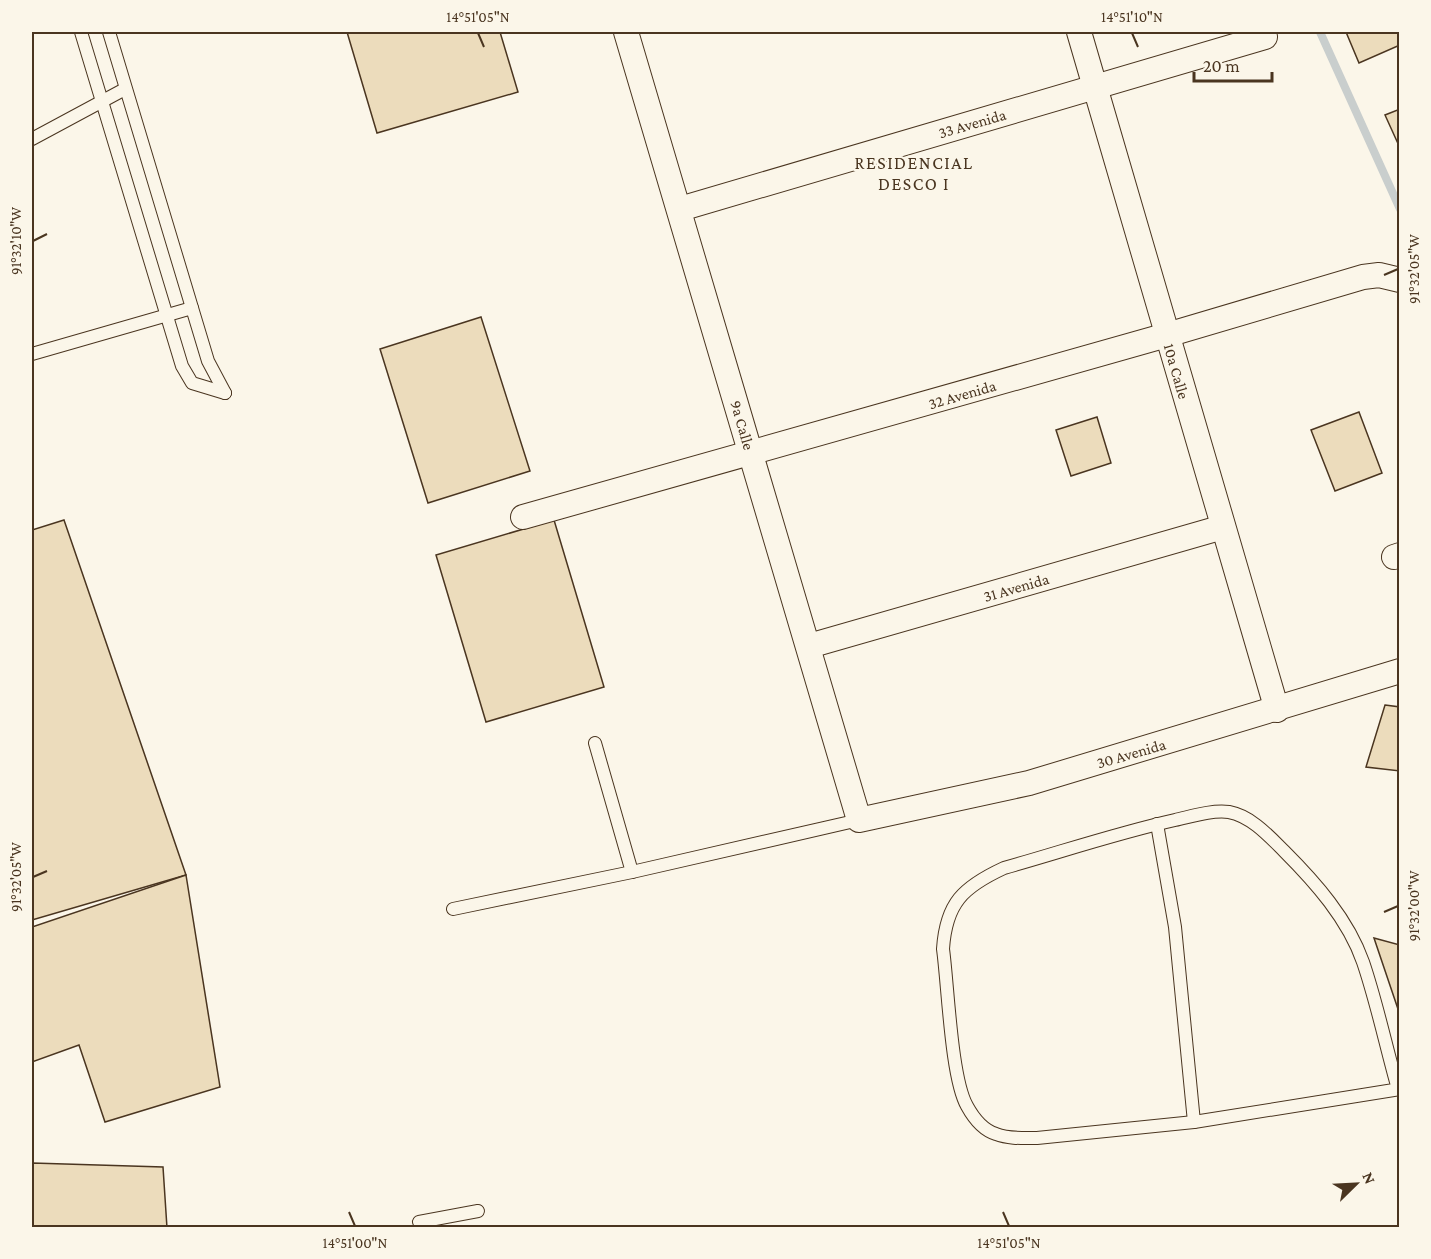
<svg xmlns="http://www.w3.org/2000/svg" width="1431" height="1259" viewBox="0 0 1431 1259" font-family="'Crimson Pro',serif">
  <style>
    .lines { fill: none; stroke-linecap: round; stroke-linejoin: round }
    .stream { stroke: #c9cecd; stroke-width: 8 }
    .building { fill: #ecdcbc; stroke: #4a3520; stroke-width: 1.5 }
    .service-casing { stroke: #4a3520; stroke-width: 14 }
    .minor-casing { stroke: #4a3520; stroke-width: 26 }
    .service { stroke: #fbf6e9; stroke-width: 12 }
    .minor { stroke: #fbf6e9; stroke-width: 24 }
    .ticks { fill: none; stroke: #4a3520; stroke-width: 2 }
    .labels { text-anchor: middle; stroke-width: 4.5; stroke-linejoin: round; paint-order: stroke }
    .street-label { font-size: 16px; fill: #4a3520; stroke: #fbf6e9 }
    .neighbourhood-label { font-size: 18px; letter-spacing: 1.5px; fill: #4a3520; stroke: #fbf6e9 }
    .neatline { fill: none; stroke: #4a3520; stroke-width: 2 }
    .ticks-label { font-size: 15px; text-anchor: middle; fill: #4a3520 }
  </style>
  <rect width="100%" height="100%" fill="#fbf6e9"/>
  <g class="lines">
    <!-- stream -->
    <polyline class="stream" points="1320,32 1400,209"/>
  </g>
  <!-- building -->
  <g class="building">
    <polygon points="347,32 500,32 518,92 377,133"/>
    <polygon points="1346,32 1400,32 1400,45 1359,63"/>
    <polygon points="1400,109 1400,148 1385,115"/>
    <polygon points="481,317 530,471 428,503 380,349"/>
    <polygon points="1359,412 1382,473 1335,491 1311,430"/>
    <polygon points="1097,417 1111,463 1071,476 1056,430"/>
    <polygon points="64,520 186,875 32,920 32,530"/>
    <polygon points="554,520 604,687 486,722 436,555"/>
    <polygon points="1385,705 1400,707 1400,771 1366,767"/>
    <polygon points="186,875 220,1087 105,1122 79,1045 32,1062 32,927"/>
    <polygon points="1374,938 1400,945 1400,1015"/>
    <polygon points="32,1163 163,1167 167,1228 32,1228"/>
  </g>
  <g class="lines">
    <!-- service casing -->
    <g class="service-casing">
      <g id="service">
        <polyline points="81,32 182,366 192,383 225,393"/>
        <polyline points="109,32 208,361 225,393"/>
        <polyline points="32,139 125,89"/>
        <polyline points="32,354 192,308"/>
        <polyline points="595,743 632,872"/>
        <polyline points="1157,824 1175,927 1194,1122"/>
        <polyline points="453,909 632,872 859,820"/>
        <path d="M 1398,1089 C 1386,1047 1377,1003 1363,962 C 1348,919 1315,882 1284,851 C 1269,836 1251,816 1229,812 C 1211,810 1193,816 1175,820 C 1117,833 1061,852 1004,868 C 963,887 946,903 943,949 C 948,985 951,1078 967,1106 C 973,1117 983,1130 996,1134 C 1009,1139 1024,1138 1037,1138 L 1194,1122 L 1400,1089"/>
        <polyline points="419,1222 478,1211"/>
      </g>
    </g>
    <!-- minor casing -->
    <g class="minor-casing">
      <g id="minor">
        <polyline points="626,32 859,820 1029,783 1400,671"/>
        <polyline points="1079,32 1277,710"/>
        <polyline points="680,209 1265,37"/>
        <polyline points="523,517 1167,335 1363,277 1379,275 1400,280"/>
        <polyline points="1394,557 1400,555"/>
        <polyline points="809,646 1223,527"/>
      </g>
    </g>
    <!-- service -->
    <use href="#service" class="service"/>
    <!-- minor -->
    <use href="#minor" class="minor"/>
  </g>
  <!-- ticks -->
  <path class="ticks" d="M 478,33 L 484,47M 1132,33 L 1138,47M 33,241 L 47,234M 1384,275 L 1398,269M 33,877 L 47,871M 1384,912 L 1398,906M 349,1212 L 355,1226M 1003,1212 L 1009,1226"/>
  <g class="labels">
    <!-- street labels -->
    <g class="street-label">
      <text transform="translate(972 123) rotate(-16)" y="6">33 Avenida</text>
      <text transform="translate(1177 371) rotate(74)" y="6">10a Calle</text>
      <text transform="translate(962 394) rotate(-16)" y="6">32 Avenida</text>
      <text transform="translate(743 425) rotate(74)" y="6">9a Calle</text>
      <text transform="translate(1016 587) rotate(-16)" y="6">31 Avenida</text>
      <text transform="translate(1131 753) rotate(-16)" y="6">30 Avenida</text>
    </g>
    <!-- neighbourhood labels -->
    <g class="neighbourhood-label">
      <text x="914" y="169">RESIDENCIAL<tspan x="914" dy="21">DESCO I</tspan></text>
    </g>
  </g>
  <!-- border -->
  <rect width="1431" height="1259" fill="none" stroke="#fbf6e9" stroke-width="66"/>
  <!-- north arrow -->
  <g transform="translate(1356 1184) rotate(66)" stroke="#fbf6e9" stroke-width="4.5" paint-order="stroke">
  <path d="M0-4.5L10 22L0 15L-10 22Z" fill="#4a3520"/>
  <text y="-9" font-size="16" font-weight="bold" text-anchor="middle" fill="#4a3520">N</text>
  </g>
  <!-- scale -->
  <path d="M1194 72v9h78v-9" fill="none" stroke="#4a3520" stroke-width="3"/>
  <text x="1203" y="72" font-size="18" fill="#4a3520" stroke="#fbf6e9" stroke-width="4.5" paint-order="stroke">20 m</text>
  <rect x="33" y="33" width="1365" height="1193" class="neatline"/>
  <g class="ticks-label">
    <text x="478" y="22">14°51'05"N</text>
    <text x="1132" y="22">14°51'10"N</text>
    <text transform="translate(16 241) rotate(-90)" y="5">91°32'10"W</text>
    <text transform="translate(1414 269) rotate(-90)" y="5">91°32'05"W</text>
    <text transform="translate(16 877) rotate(-90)" y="5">91°32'05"W</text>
    <text transform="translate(1414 906) rotate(-90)" y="5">91°32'00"W</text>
    <text x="355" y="1248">14°51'00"N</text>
    <text x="1009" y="1248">14°51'05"N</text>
  </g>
</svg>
